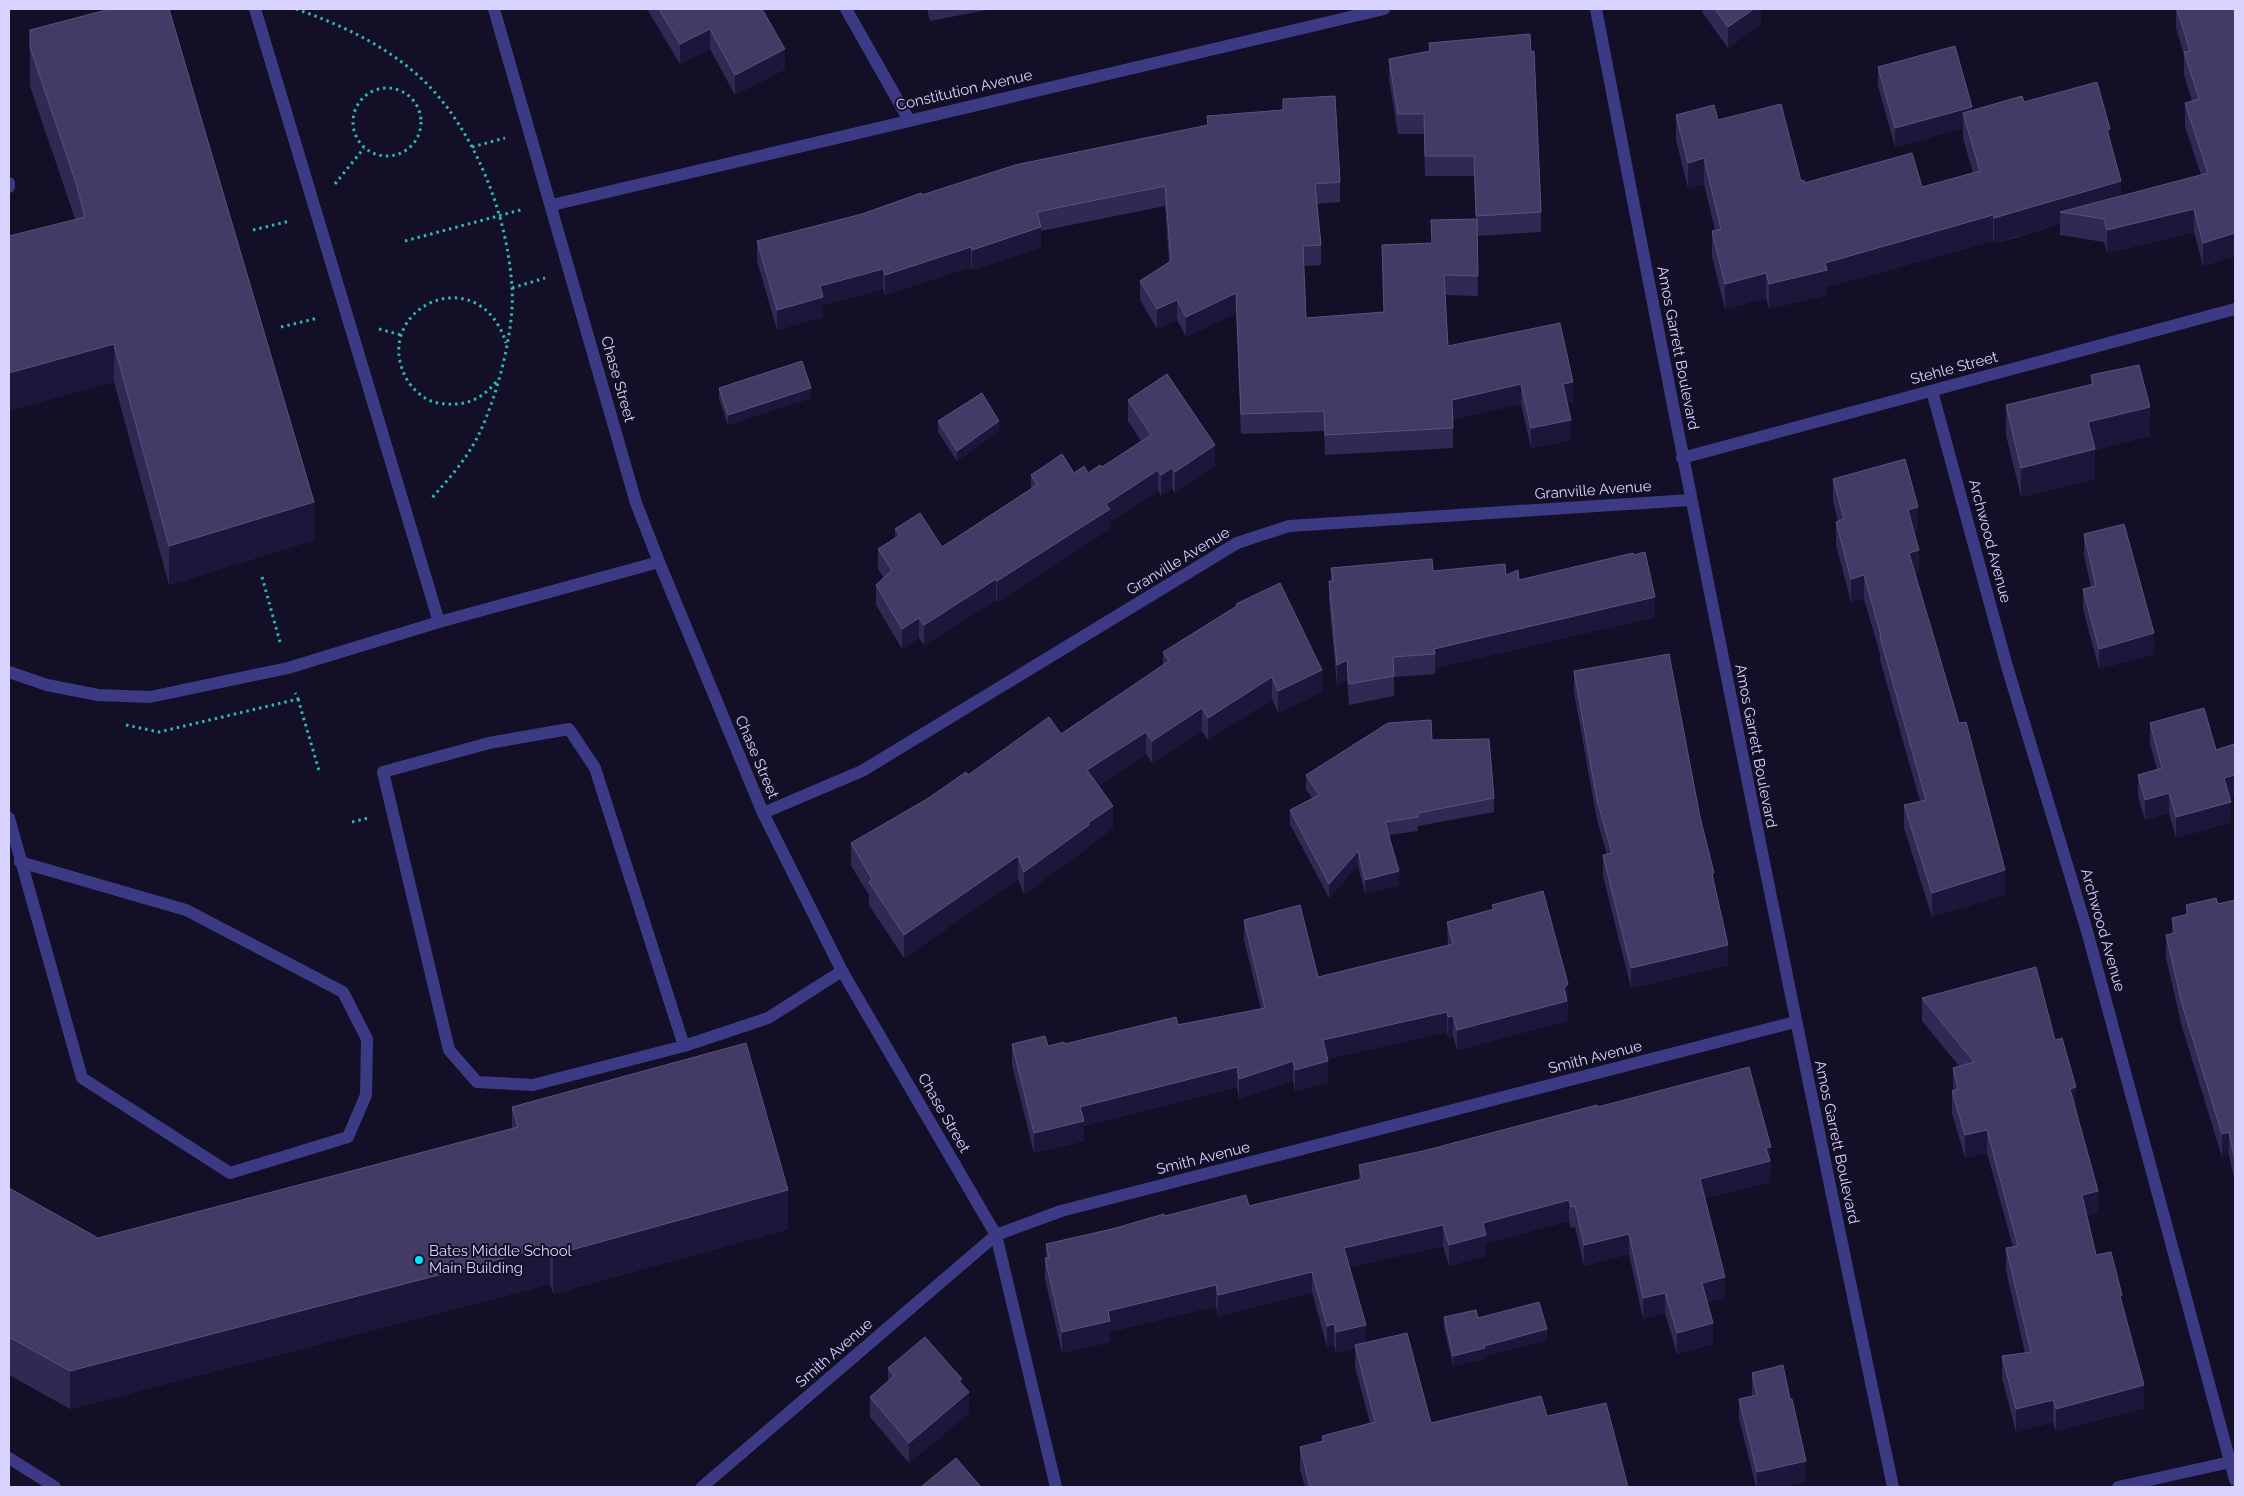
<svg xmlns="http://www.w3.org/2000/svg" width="2244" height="1496" viewBox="0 0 2244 1496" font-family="Raleway,sans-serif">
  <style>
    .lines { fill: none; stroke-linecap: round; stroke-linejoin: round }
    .path { stroke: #2fb8b0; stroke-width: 3; stroke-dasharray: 2.5 4; stroke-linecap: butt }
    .lane { stroke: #3d3a85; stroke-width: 12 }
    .street { stroke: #3d3a85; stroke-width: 12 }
    .wall { fill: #312854 }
    .shaded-wall { fill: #1d163a }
    .building { fill: #433a66; stroke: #5a527e }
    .poi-dot { fill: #00e5ff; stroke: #130f26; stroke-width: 2 }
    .labels { text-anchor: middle; stroke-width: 4; stroke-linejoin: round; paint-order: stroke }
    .street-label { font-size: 15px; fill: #d9d4ff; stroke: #130f26 }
    .poi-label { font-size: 15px; fill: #d9d4ff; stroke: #130f26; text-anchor: start }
  </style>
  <rect width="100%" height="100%" fill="#130f26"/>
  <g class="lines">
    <!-- path -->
    <g class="path">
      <path d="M 296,9 C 342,25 387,46 423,80 C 475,130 508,216 512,288 C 515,329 497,397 479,434 C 467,459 448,480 430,500"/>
      <circle cx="387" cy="122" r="34"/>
      <polyline points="472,147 505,138"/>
      <polyline points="335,184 364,148"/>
      <polyline points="253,230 290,221"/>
      <polyline points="405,241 524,209"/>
      <polyline points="512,288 545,278"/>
      <polyline points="281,327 318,318"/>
      <polyline points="379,329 401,335"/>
      <path d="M 496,382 C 480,401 463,407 438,403 C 425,401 412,389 406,378 C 370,308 479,257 506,343"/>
      <polyline points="262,577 280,642"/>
      <polyline points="298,699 320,774"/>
      <polyline points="126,725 159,732 298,699 295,693"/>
      <polyline points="352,822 368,818"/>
    </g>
    <!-- lane -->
    <g class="lane">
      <polyline points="255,9 439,622"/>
      <polyline points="9,183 9,187"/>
      <polyline points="9,672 47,685 98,695 150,697 288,668 439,622 659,562"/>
      <polyline points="9,818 82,1078 230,1173 348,1137 366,1095 367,1039 343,992 186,910 20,862"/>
      <polyline points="684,1046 595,768 569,729 489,743 383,772 449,1050 477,1082 533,1085 684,1046 768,1018 842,971"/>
      <polyline points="9,1458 55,1487"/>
    </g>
    <!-- street -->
    <g class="street">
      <polyline points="494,9 636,503 659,562 763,813 842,971 996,1235 1056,1487"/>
      <polyline points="846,9 909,120"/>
      <path d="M 1596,9 C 1691,503 1789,995 1893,1487"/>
      <polyline points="552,205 1384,9"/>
      <polyline points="1932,391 2006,663 2087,931 2235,1480"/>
      <polyline points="1682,458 2235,309"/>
      <polyline points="763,813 862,771 1237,543 1289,526 1690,500"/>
      <polyline points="702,1487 996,1235 1061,1211 1795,1022"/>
      <polyline points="2118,1487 2235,1461"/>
    </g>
  </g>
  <!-- wall -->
  <g class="wall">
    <polygon points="647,9 762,9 785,69 735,95 710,49 680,64"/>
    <polygon points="927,9 992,9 930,21"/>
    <polygon points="1702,9 1761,9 1761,24 1728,48 1702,12"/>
    <polygon points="2176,9 2235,9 2235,256 2203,266 2194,232 2107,253 2104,242 2060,235 2060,224 2011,239 1994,243 1993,241 1827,287 1827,295 1769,309 1766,298 1725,309 1712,257 1712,231 1715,230 1704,184 1688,188 1676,140 1676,115 1718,120 1801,181 1804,183 1922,187 1973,173 1963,138 1963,128 1895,147 1878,86 1878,67 1972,111 2024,102 2110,139 2121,196 2201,175 2185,126 2185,103 2192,101 2184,75 2184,55 2176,28"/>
    <polygon points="30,30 314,540 169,585 114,382 75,219 30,86"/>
    <polygon points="1429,43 1531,52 1541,212 1541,232 1477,236 1478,296 1445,295 1448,346 1573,402 1567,403 1571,440 1531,448 1521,404 1453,419 1453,448 1325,455 1324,431 1241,434 1236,313 1186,337 1177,320 1157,329 1140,300 1140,281 1169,262 1165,206 1041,231 1041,247 972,270 971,267 885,295 883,289 823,305 823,317 777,330 757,261 757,241 862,214 922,195 1207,126 1207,116 1283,110 1283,99 1340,182 1340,202 1317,204 1321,245 1321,265 1304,266 1306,318 1384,312 1382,245 1431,243 1476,219 1474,176 1425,176 1424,134 1398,134 1389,79 1389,59 1429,51"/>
    <polygon points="2091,375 2150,436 2095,450 2095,479 2021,497 2006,435 2006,405 2091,385"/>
    <polygon points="719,388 811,398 728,425 719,398"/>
    <polygon points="1128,400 1215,465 1175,493 1172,488 1161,496 1158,490 1110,522 1110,529 997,602 996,600 924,645 919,638 902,649 876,605 876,585 884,578 878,569 878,549 895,538 895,529 942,547 1031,489 1031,475 1074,473 1088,473 1102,467 1141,441 1128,421"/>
    <polygon points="938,421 999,431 957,461 938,432"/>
    <polygon points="1833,479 1918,530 1914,531 1919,573 1915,574 2005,894 1932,917 1904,828 1904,805 1920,801 1880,660 1880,654 1864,599 1851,602 1836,545 1836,522 1838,521 1833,502"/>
    <polygon points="2084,534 2154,654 2099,669 2083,609 2083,589 2091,587 2084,555"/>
    <polygon points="1331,568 1433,571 1506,575 1519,580 1655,617 1435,668 1435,674 1394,677 1394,696 1349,705 1347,680 1337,685 1329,601 1329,581 1331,581"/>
    <polygon points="1236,604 1322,692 1278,713 1272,699 1208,740 1202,731 1152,763 1146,754 1098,786 1113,828 1089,845 1089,847 1024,894 1018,879 904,958 869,905 869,895 851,866 851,843 968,775 1061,734 1163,665 1163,652 1236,606"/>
    <polygon points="1574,671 1700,817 1728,965 1631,988 1603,876 1603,855 1607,855 1597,820 1574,692"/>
    <polygon points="2150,723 2216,750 2235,748 2235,795 2230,797 2231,822 2176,838 2169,813 2145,820 2138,796 2138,775 2157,769 2150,744"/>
    <polygon points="1432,740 1494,798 1494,812 1418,826 1418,831 1389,835 1399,885 1365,894 1358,865 1329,898 1290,824 1290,810 1312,798 1306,789 1306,775"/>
    <polygon points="2235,900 2235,1183 2229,1155 2222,1157 2182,1027 2166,958 2166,935 2172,934 2172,918 2186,915 2186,905 2218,904"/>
    <polygon points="1492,905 1568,1004 1567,1021 1457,1050 1453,1036 1448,1038 1447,1032 1327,1059 1328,1082 1295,1091 1293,1081 1239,1099 1237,1087 1084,1126 1084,1141 1034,1153 1012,1065 1012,1044 1048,1046 1065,1044 1261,1009 1244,940 1244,920 1318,977 1448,945 1447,922 1492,910"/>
    <polygon points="1922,998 2055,1040 2076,1110 2098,1213 2087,1216 2096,1255 2122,1302 2144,1408 2056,1431 2053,1422 2016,1432 2002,1378 2002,1356 2025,1353 2006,1271 2006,1248 2013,1247 1987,1153 1965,1158 1952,1113 1952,1091 1953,1091 1953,1068 1959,1066 1922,1021"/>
    <polygon points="512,1107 788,1229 553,1294 550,1284 70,1409 9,1375 9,1188 98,1238 512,1129"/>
    <polygon points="1598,1107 1771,1168 1770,1168 1770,1182 1705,1198 1725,1298 1707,1302 1713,1344 1677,1354 1665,1313 1643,1319 1629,1254 1584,1266 1575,1227 1571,1228 1569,1221 1486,1243 1486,1256 1449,1266 1443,1246 1350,1267 1366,1343 1431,1423 1547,1416 1628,1487 1305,1487 1300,1470 1300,1447 1322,1442 1322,1436 1370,1423 1355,1367 1355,1348 1336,1353 1334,1345 1327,1347 1312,1292 1218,1316 1216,1306 1110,1332 1110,1342 1062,1353 1045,1279 1045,1258 1046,1258 1046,1244 1112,1229 1165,1216 1249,1206 1359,1179 1359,1165 1427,1150"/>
    <polygon points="1444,1317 1478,1318 1547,1340 1485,1356 1485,1359 1453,1366 1444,1327"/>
    <polygon points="888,1368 962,1384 969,1413 909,1463 870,1417 870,1397 888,1381"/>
    <polygon points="1752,1373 1806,1482 1781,1487 1756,1487 1739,1419 1739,1399 1752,1396"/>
  </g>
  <!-- shaded-wall -->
  <g class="shaded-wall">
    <polygon points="1754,9 1761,9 1761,24 1728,48 1728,27"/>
    <polygon points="710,29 710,49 680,64 680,44"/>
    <polygon points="785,49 785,69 735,95 735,75"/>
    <polygon points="1972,107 1972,126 1963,113 1963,128 1895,147 1895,128"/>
    <polygon points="2110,129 2110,154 2107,130"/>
    <polygon points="1704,158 1704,184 1688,188 1688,163"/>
    <polygon points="2121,181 2121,207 2060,212 2060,224 1994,243 1994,218"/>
    <polygon points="2194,209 2194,232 2107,253 2107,230"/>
    <polygon points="1993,215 1993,241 1827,287 1827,295 1769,309 1769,284 1825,263"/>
    <polygon points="1041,227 1041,247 972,270 972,250"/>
    <polygon points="2235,233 2235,256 2203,266 2203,243"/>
    <polygon points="971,247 971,267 885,295 885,275"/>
    <polygon points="883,269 883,289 823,305 823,317 777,330 777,310 820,286"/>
    <polygon points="1766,273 1766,298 1725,309 1725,284"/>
    <polygon points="1236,293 1236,313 1186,337 1186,317"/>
    <polygon points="1177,300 1177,320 1157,329 1157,309"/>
    <polygon points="114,344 114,382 9,411 9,373"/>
    <polygon points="1573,382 1573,402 1563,404 1563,384"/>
    <polygon points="1521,384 1521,404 1452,420 1452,400"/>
    <polygon points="811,388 811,398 728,425 728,415"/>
    <polygon points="2150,407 2150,436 2095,450 2095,479 2021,497 2021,468 2088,422"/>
    <polygon points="1571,420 1571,440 1531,448 1531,428"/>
    <polygon points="999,421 999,431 957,461 957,451"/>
    <polygon points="1215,445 1215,465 1175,493 1175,472"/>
    <polygon points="1172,468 1172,488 1161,496 1161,475"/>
    <polygon points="1158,470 1158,490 1110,522 1110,529 997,602 997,581 1106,504"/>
    <polygon points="314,502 314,540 169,585 169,546"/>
    <polygon points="1918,507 1918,530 1908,533 1908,510"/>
    <polygon points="1919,550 1919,573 1909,576 1909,553"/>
    <polygon points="1864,575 1864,599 1851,602 1851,579"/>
    <polygon points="996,579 996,600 924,645 924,625"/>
    <polygon points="1655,597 1655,617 1435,668 1435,654 1434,649"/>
    <polygon points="919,618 919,638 902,649 902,629"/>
    <polygon points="2154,633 2154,654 2099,669 2099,649"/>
    <polygon points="1347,660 1347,680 1337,685 1337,665"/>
    <polygon points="1322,670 1322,692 1278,713 1278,691"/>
    <polygon points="1272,677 1272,699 1208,740 1208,718"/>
    <polygon points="1202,708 1202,731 1152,763 1152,741"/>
    <polygon points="1146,732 1146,754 1087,793 1087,770"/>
    <polygon points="2235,775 2235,795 2224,798 2224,778"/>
    <polygon points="2169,793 2169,813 2145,820 2145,800"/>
    <polygon points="2231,802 2231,822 2176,838 2176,817"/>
    <polygon points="1113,806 1113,828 1089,845 1089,847 1024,894 1024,872 1088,823"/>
    <polygon points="1358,851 1358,865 1329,898 1329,884"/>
    <polygon points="1018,856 1018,879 904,958 904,935"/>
    <polygon points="2005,870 2005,894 1932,917 1932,893"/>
    <polygon points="1399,871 1399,885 1365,894 1365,880"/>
    <polygon points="1714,873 1714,893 1712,874"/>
    <polygon points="1728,945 1728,965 1631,988 1631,968"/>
    <polygon points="1568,984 1567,1021 1457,1050 1457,1030 1564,988"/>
    <polygon points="1447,1012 1447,1032 1323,1060 1323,1040"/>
    <polygon points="1453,1016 1453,1036 1448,1038 1448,1017"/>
    <polygon points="1293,1061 1293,1081 1239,1099 1239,1079"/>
    <polygon points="1328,1061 1328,1082 1295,1091 1295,1070"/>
    <polygon points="1237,1067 1237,1087 1084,1126 1084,1141 1034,1153 1034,1133 1080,1107"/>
    <polygon points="2076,1087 2076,1110 2070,1089"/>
    <polygon points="1987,1130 1987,1153 1965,1158 1965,1135"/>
    <polygon points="2229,1132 2229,1155 2222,1157 2222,1134"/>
    <polygon points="1771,1147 1771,1168 1770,1168 1770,1182 1700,1199 1700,1179 1766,1148"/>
    <polygon points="788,1190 788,1229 553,1294 553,1255"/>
    <polygon points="2098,1191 2098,1213 2082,1218 2082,1195"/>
    <polygon points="1569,1200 1569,1221 1486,1243 1486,1256 1449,1266 1449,1245 1483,1223"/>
    <polygon points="1443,1225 1443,1246 1344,1269 1344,1248"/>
    <polygon points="1629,1234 1629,1254 1584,1266 1584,1245"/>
    <polygon points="550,1246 550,1284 70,1409 70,1371"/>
    <polygon points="1312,1272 1312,1292 1218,1316 1218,1295"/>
    <polygon points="1725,1277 1725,1298 1702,1304 1702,1283"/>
    <polygon points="1216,1285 1216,1306 1110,1332 1110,1342 1062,1353 1062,1332 1108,1311"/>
    <polygon points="1665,1293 1665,1313 1643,1319 1643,1298"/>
    <polygon points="1713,1323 1713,1344 1677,1354 1677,1333"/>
    <polygon points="1334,1324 1334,1345 1327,1347 1327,1326"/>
    <polygon points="1366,1325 1366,1346 1355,1345 1355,1348 1336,1353 1336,1332"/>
    <polygon points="1547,1329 1547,1340 1485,1356 1485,1359 1453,1366 1453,1356 1484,1346"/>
    <polygon points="962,1379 962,1398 969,1392 969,1413 909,1463 909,1443 959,1381"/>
    <polygon points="2144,1385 2144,1408 2056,1431 2056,1409"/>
    <polygon points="2053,1400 2053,1422 2016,1432 2016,1409"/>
    <polygon points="1806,1461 1806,1482 1781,1487 1757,1487 1757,1472"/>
  </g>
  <!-- building -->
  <g class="building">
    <polygon points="110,9 169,9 314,502 169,546 114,344 9,373 9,236 85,217 76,183 30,47 30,30"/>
    <polygon points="659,9 762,9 785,49 735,75 710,29 680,44"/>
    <polygon points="1715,9 1754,9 1728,27"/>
    <polygon points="2177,9 2235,9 2235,233 2203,243 2194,209 2107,230 2104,219 2060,212 2208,173 2185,103 2199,99 2184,52 2190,51"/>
    <polygon points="1530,34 1531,52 1534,51 1541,212 1476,216 1474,156 1425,156 1424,114 1398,114 1389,59 1430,51 1429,43"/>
    <polygon points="1955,46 1972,107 1895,128 1878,67"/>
    <polygon points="2097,82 2110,129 2107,130 2121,181 2011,213 1994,218 1993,215 1825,263 1827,270 1769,284 1766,273 1725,284 1712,231 1721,229 1704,158 1688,163 1676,115 1714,105 1718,120 1781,104 1801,181 1804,180 1804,183 1912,153 1922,187 1980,171 1963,113 2022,96 2024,102"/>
    <polygon points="1335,96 1340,182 1315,184 1321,245 1303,246 1306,318 1384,312 1382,245 1432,243 1431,220 1477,219 1478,276 1444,275 1448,346 1560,323 1573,382 1563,384 1571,420 1531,428 1521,384 1452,400 1453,428 1325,435 1324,411 1241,414 1236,293 1186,317 1177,300 1157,309 1140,281 1171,261 1165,186 1037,212 1041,227 972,250 971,247 885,275 883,269 820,286 823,297 777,310 757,241 862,214 921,193 922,195 1015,165 1208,125 1207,116 1283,110 1283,99"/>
    <polygon points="802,361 811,388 728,415 719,388"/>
    <polygon points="2139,365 2150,407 2088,422 2095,449 2021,468 2006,405 2093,384 2091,375"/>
    <polygon points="1167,374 1215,445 1175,472 1172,468 1161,475 1158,470 1106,504 1110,509 997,581 996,579 924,625 919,618 902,629 876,585 892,570 878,549 900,535 895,529 920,513 942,547 1037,485 1031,475 1062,454 1074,473 1084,466 1088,473 1100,465 1102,467 1151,435 1128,400"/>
    <polygon points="982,393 999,421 957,451 938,421"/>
    <polygon points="1905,459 1918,507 1908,510 1919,550 1909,553 1959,723 1966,722 2005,870 1932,893 1904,805 1926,800 1880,637 1881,636 1864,575 1851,579 1836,522 1844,519 1833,479"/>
    <polygon points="2124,524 2154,633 2099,649 2083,589 2096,586 2084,534"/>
    <polygon points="1645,552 1655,597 1434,649 1435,654 1393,657 1394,676 1349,684 1347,660 1337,665 1329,581 1333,581 1331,568 1432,559 1433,571 1505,564 1506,575 1518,570 1519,580 1633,553 1634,555"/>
    <polygon points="1280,583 1322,670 1278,691 1272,677 1208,718 1202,708 1152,741 1146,732 1087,770 1113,806 1088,823 1089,825 1024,872 1018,856 904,935 869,882 872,879 851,843 927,799 966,772 968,775 1049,717 1061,734 1169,661 1163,652 1237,606 1236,604"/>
    <polygon points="1669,654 1700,817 1714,873 1712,874 1728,945 1631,968 1603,855 1612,853 1597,800 1574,671"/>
    <polygon points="2204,708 2216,750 2234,744 2235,748 2235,775 2224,778 2231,802 2176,817 2169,793 2145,800 2138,775 2162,768 2150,723"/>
    <polygon points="1431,720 1432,740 1489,739 1494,798 1418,813 1418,817 1385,822 1399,871 1365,880 1358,851 1329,884 1290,810 1319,795 1306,775 1388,723"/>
    <polygon points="1543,891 1568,984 1564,988 1567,1001 1457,1030 1453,1016 1448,1017 1447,1012 1323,1040 1328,1061 1295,1070 1293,1061 1239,1079 1237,1067 1080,1107 1084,1121 1034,1133 1012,1044 1045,1036 1048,1046 1064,1042 1065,1044 1176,1017 1178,1025 1265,1008 1244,920 1300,905 1318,977 1453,944 1447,922 1494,909 1492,905"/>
    <polygon points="2216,898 2218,904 2235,900 2235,1161 2229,1132 2222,1134 2182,1004 2166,935 2175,933 2172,918 2188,914 2186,905"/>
    <polygon points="2036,967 2055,1040 2062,1038 2076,1087 2070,1089 2098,1191 2082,1195 2096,1255 2111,1252 2122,1295 2120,1296 2144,1385 2056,1409 2053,1400 2016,1409 2002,1356 2031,1352 2006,1248 2018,1246 1987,1130 1965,1135 1952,1091 1958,1089 1953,1068 1974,1062 1922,998"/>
    <polygon points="746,1043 788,1190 553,1255 550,1246 70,1371 9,1337 9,1188 98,1238 518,1127 512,1107"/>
    <polygon points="1749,1067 1771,1147 1766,1148 1770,1161 1700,1179 1725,1277 1702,1283 1713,1323 1677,1333 1665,1293 1643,1298 1629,1234 1584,1245 1575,1206 1571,1207 1569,1200 1483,1223 1486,1235 1449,1245 1443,1225 1344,1248 1366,1325 1336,1332 1334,1324 1327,1326 1312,1272 1218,1295 1216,1285 1108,1311 1110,1321 1062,1332 1045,1258 1049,1258 1046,1244 1112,1229 1164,1214 1165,1216 1246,1195 1249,1206 1362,1179 1359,1165 1427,1150 1597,1105 1598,1107"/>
    <polygon points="1539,1302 1547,1329 1484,1346 1485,1348 1453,1356 1444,1317 1476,1310 1478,1318"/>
    <polygon points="1407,1333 1431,1423 1541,1396 1547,1416 1606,1403 1628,1487 1310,1487 1300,1447 1323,1441 1322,1436 1375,1422 1355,1345"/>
    <polygon points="925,1337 962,1379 959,1381 969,1392 909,1443 870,1397 894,1376 888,1368"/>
    <polygon points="1783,1365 1790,1399 1792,1399 1806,1461 1757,1472 1739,1399 1757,1395 1752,1373"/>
    <polygon points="956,1458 981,1487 921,1487"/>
  </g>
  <!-- markers -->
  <circle class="poi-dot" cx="419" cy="1260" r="5"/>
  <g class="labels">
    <!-- street labels -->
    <g class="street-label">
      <text transform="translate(964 90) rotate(-13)" y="5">Constitution Avenue</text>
      <text transform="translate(1678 348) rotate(79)" y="5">Amos Garrett Boulevard</text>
      <text transform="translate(1954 368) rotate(-15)" y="5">Stehle Street</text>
      <text transform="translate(618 379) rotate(74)" y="5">Chase Street</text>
      <text transform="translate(1593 490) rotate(-4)" y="5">Granville Avenue</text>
      <text transform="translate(1990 541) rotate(75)" y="5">Archwood Avenue</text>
      <text transform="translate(1178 561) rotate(-31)" y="5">Granville Avenue</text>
      <text transform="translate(1756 746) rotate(79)" y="5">Amos Garrett Boulevard</text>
      <text transform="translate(757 757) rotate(67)" y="5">Chase Street</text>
      <text transform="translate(2103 930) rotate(74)" y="5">Archwood Avenue</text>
      <text transform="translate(1595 1057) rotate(-14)" y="5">Smith Avenue</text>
      <text transform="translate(944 1113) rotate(60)" y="5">Chase Street</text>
      <text transform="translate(1837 1142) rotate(78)" y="5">Amos Garrett Boulevard</text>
      <text transform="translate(1203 1158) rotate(-14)" y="5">Smith Avenue</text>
      <text transform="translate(834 1353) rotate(-41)" y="5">Smith Avenue</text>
    </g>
    <!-- poi labels -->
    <g class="poi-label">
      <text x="429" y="1256">Bates Middle School<tspan x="429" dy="17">Main Building</tspan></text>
    </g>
  </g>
  <!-- border -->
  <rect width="2244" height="1496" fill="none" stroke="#d9d4ff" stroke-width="20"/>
</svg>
